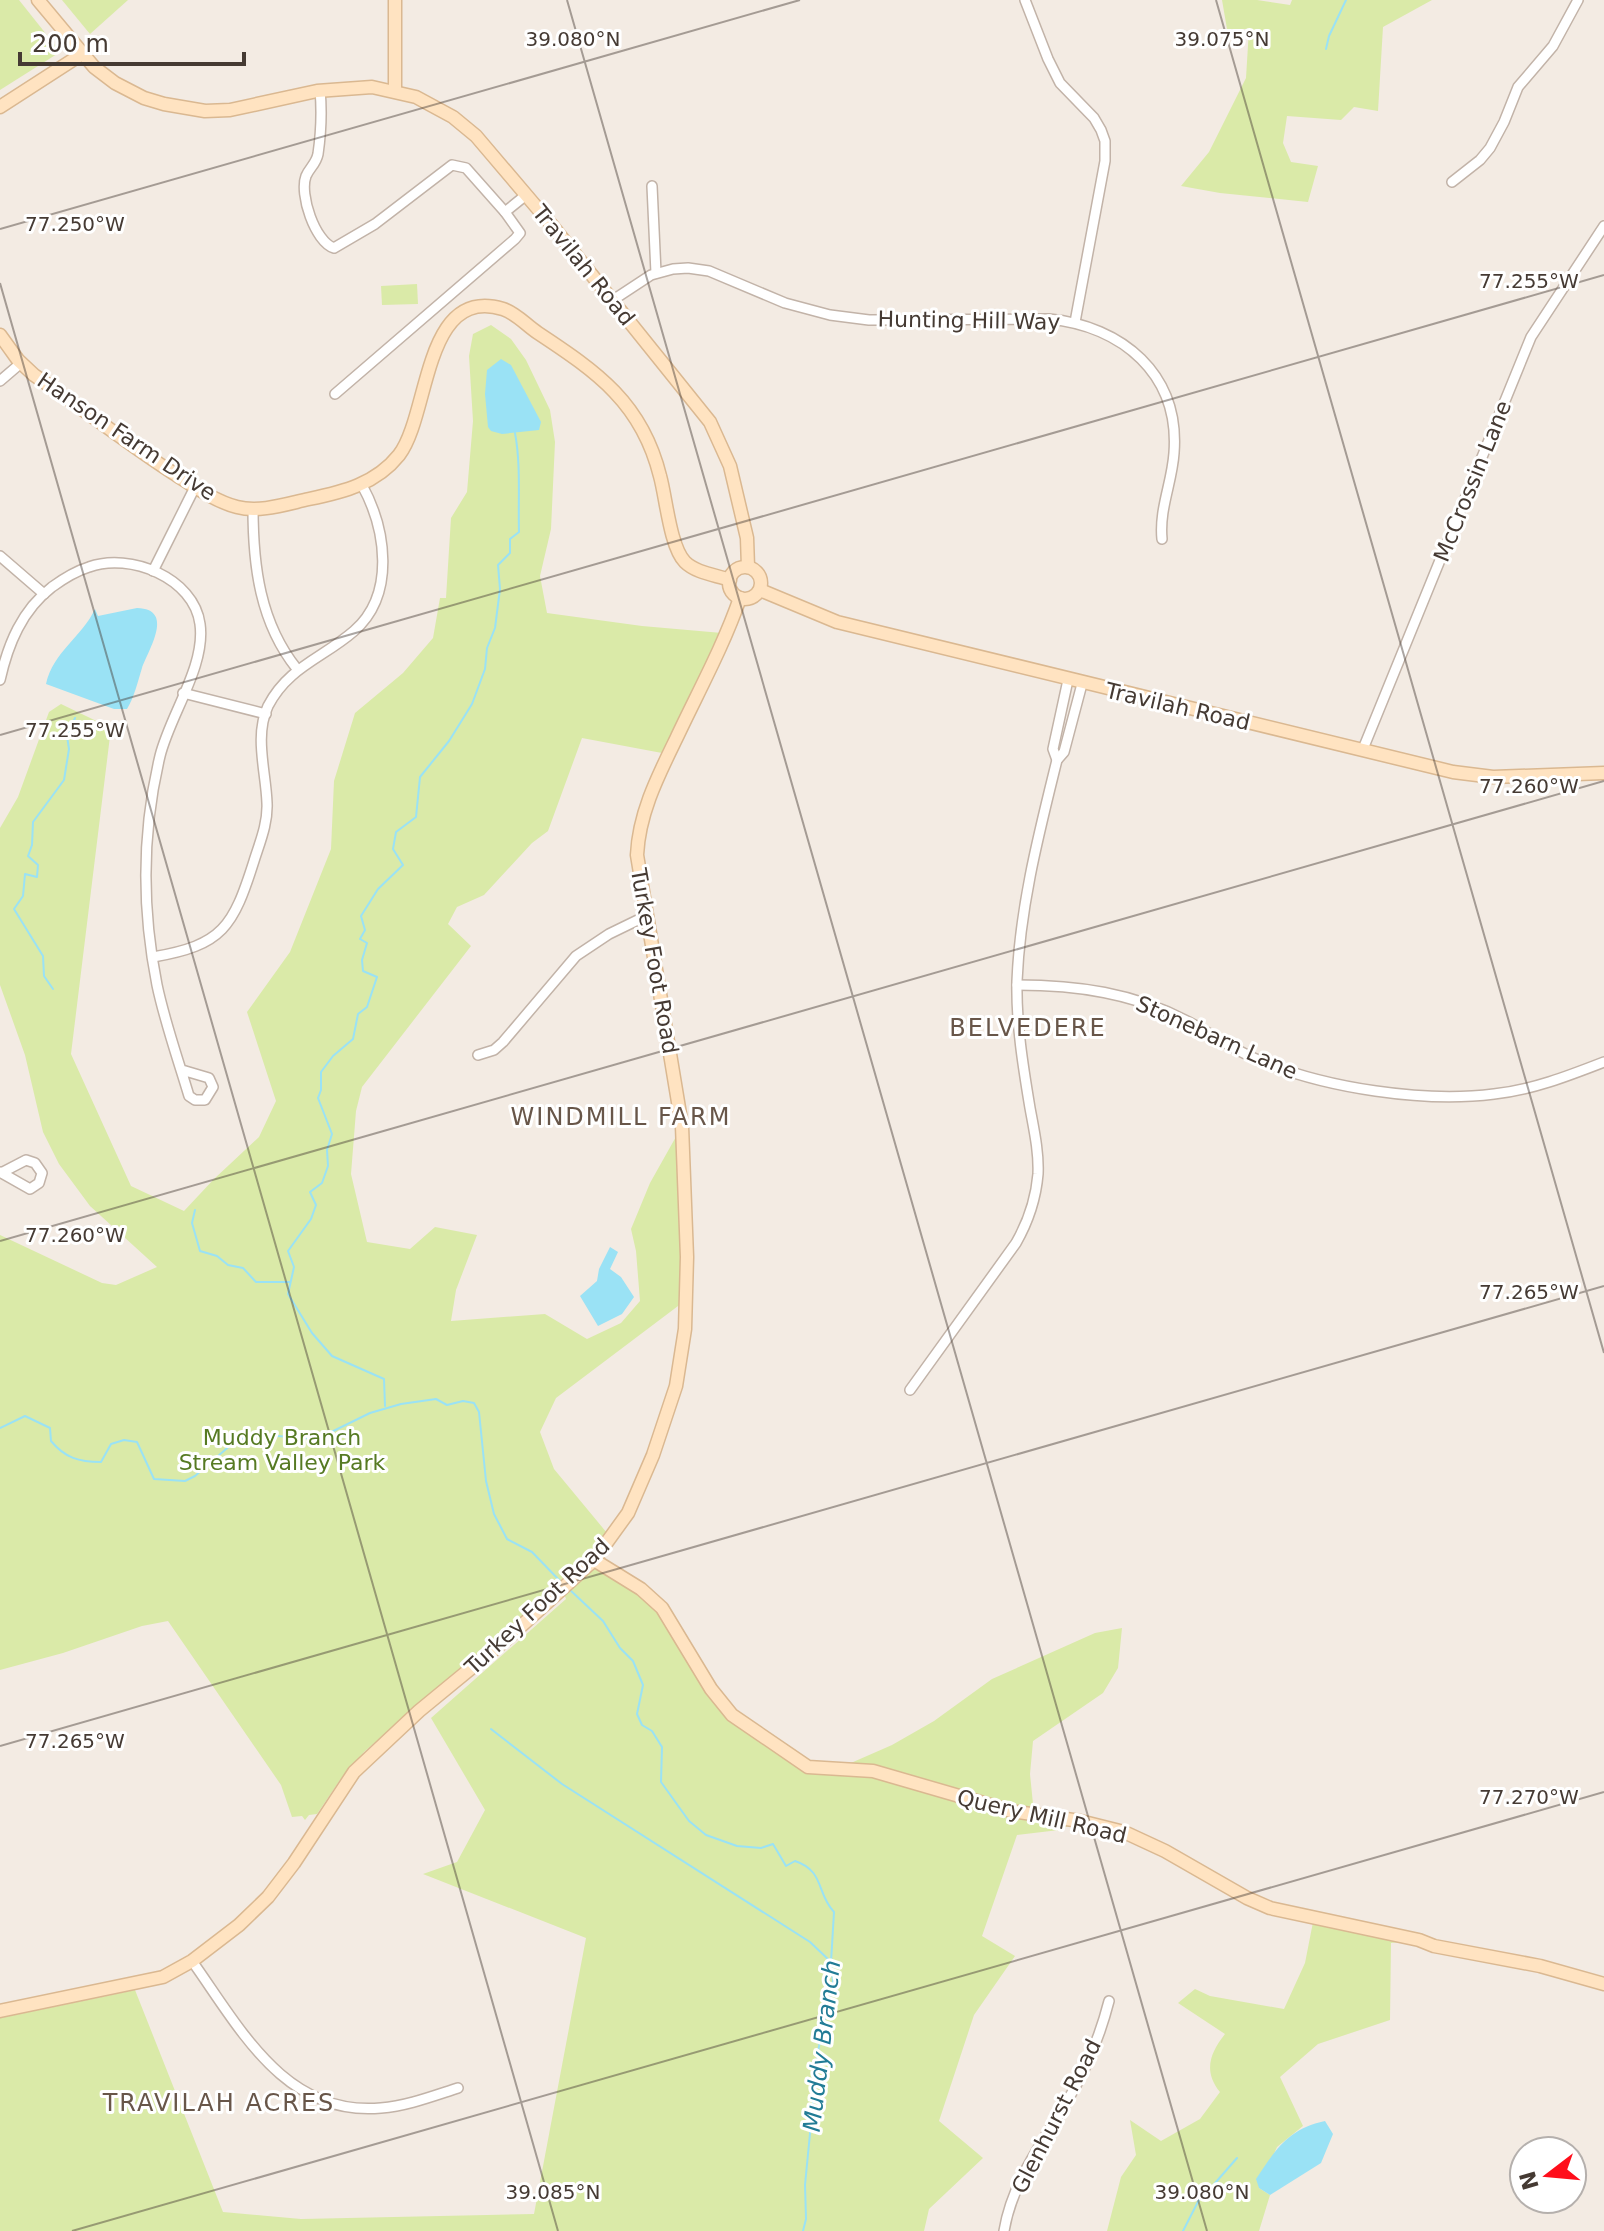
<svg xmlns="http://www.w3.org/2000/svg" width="1604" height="2231" viewBox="0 0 1604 2231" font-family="'DejaVu Sans',sans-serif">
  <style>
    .green { fill: #daeaa8 }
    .water { fill: #9ae2f5 }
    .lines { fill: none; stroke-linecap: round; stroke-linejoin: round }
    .stream { stroke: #9ae2f5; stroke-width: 2 }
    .street-casing { stroke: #c2b3a8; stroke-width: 12 }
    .secondary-casing { stroke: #dab891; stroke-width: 15 }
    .street { stroke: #fff; stroke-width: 9 }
    .secondary { stroke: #ffe3c1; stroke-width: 12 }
    .ticks { fill: none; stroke: #453a33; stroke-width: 2; stroke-opacity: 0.45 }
    .labels { text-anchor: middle; stroke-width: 6; stroke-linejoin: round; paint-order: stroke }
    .street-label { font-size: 22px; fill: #453a33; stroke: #fff }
    .park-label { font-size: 22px; fill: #567a23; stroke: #fff }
    .neighbourhood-label { font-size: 24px; letter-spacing: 2px; fill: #685649; stroke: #fff }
    .water-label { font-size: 24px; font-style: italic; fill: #227c96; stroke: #fff }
    .ticks-label { font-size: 20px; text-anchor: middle; fill: #453a33; stroke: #fff; stroke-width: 6; stroke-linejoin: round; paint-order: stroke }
  </style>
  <rect width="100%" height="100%" fill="#f3ebe3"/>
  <!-- green -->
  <g class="green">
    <polygon points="0,0 19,0 58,49 57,54 0,90"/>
    <polygon points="62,0 128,0 90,34"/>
    <polygon points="1222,0 1257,0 1290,5 1292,0 1432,0 1383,27 1378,111 1354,107 1341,120 1287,116 1283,143 1291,162 1318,166 1308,202 1220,193 1181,186 1209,152 1246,78 1249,29 1227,29"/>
    <polygon points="417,284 418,304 382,305 381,286"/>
    <polygon points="491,325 511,339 526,360 550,410 555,442 551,529 540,576 547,613 642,626 722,633 662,753 582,738 548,831 532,843 484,895 457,907 448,924 471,946 362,1087 356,1111 351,1174 367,1242 410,1249 435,1227 477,1235 456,1290 451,1321 545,1314 587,1339 621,1323 640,1301 636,1251 631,1229 650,1183 682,1126 686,1300 556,1398 540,1432 554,1469 607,1533 588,1555 510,1627 365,1751 340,1780 317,1814 309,1815 305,1820 302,1816 292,1817 281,1785 168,1621 142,1626 63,1653 0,1670 0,1235 102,1283 116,1285 157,1267 90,1206 59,1164 43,1132 25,1055 0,985 0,828 18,797 49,712 61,704 111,728 71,1054 131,1186 184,1211 214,1179 259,1137 276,1101 247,1012 290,952 331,849 334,781 355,713 403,673 433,638 440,598 446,598 451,518 467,492 473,421 469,356 473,334"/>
    <polygon points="593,1569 603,1572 638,1593 657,1611 674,1632 730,1719 828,1773 892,1745 934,1721 992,1679 1095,1633 1122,1628 1118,1668 1103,1693 1033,1741 1030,1774 1034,1814 1080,1821 1059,1830 1017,1835 982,1936 1015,1956 974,2015 939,2121 983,2158 929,2209 924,2231 0,2231 0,2018 135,1990 223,2212 301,2219 534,2214 586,1938 423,1874 457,1862 485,1810 431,1718 566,1599 564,1594"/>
    <path d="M 1314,1917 L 1419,1940 L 1391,1943 L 1390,2020 L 1318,2044 L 1280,2077 L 1303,2126 L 1277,2147 L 1259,2188 L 1270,2195 L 1259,2231 L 1107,2231 L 1121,2177 L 1136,2155 L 1130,2120 L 1161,2141 L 1200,2119 L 1220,2092 C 1203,2071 1210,2053 1225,2034 L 1178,2003 L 1195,1989 L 1210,1996 L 1284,2009 L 1305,1963 Z"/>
  </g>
  <!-- water -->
  <g class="water">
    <polygon points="501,359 511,365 541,422 539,430 502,434 491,431 488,427 485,394 487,370"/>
    <path d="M 137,608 C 175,609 149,649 142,668 C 138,681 134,698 127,709 L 114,709 L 46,684 C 53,652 82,637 95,609 L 98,616 Z"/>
    <polygon points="610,1247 618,1252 610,1269 621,1277 634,1297 622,1314 598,1326 580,1296 597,1281 599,1269"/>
    <path d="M 1325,2121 L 1333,2134 L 1321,2163 L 1270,2195 L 1259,2188 L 1256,2179 C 1276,2149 1288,2129 1325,2121 Z"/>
  </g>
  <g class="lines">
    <!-- stream -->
    <g class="stream">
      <polyline points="1326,49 1329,36 1346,0"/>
      <polyline points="53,989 44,976 43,956 14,909 23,896 25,874 37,877 38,865 28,856 32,845 33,822 64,780 69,749 67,736 75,718"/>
      <polyline points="195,1210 192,1223 200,1251 217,1256 228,1265 243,1268 256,1282 290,1282"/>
      <path d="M 385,1406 L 384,1379 L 332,1356 L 312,1333 L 288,1294 L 294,1267 L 288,1251 L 311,1219 L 316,1205 L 310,1192 L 322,1183 L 328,1166 L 327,1150 L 332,1134 L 318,1098 L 321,1090 L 321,1072 L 333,1056 L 353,1039 L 358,1014 L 367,1007 L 377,977 L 363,971 L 362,960 L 367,943 L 360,939 L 365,930 L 361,916 L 378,889 L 403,865 L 393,849 L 396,832 L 416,817 L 420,777 L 449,741 L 472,704 L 485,669 L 487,648 L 495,628 L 500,589 L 498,565 L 510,553 L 510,539 L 519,532 C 518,499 521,465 515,433"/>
      <path d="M 0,1428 L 25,1416 L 50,1428 L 51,1441 C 65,1458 79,1462 101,1462 L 111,1444 L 124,1440 L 137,1442 L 154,1479 L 185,1481 L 195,1476 L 233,1443 L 251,1434 L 317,1439 L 370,1413 L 401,1404 L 436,1399 L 447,1405 L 463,1401 L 474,1403 L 479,1412 L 486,1481 L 494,1514 L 507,1539 L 532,1552 L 561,1582"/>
      <path d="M 569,1589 L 603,1621 L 620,1648 L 633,1661 L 643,1685 L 637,1714 L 642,1725 L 652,1731 L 662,1747 L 661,1782 L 689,1821 L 706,1835 L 737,1846 L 761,1848 L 773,1844 L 786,1866 L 795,1861 C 825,1871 816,1893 834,1912 L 831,1962 L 833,1982 L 818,2051 L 805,2185 L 806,2219 L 803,2231"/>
      <polyline points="491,1729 562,1784 810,1942 830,1961"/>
      <polyline points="1183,2231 1203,2192 1209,2190 1237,2158"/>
    </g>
    <!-- street casing -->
    <g class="street-casing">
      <g id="street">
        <polyline points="1025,0 1048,59 1060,83 1094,118 1101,130 1105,141 1105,161 1075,322"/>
        <path d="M 320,90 C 322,111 321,133 318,154 C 316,164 310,167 306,176 C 299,194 315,242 334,248 L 375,224 L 452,165 L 466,168 L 505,212"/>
        <polyline points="1452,182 1480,160 1490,148 1504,122 1518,87 1553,46 1578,0"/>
        <polyline points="652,186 656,273"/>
        <path d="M 613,300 L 651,275 L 673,269 L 688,268 L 709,271 L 785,303 L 830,315 L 869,320 L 1049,319 C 1122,326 1180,374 1174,453 C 1172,483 1159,509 1162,539"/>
        <polyline points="0,381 21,363"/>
        <polyline points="335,394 515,239 520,233 505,212 526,195"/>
        <path d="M 253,508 C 253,566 260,623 297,669"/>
        <polyline points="0,556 44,594"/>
        <polyline points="153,571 195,487"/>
        <path d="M 0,680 C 8,644 22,610 52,587 C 63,579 76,571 89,567 C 130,552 194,578 200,624 C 206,666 170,715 160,756 C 142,831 142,910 157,985 C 165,1023 178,1059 189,1096 L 195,1100 L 205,1100 L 213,1087 L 209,1078 L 182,1070"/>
        <polyline points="183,693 266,714"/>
        <polyline points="1363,749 1531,337 1604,226"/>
        <polyline points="1057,760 1053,749 1068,680"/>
        <path d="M 153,957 C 223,945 233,927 254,861 C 260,842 268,823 267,803 C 266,772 254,736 268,706 C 288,667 323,658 354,631 C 396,594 386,529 362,485"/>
        <path d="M 1017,985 C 1077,985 1133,993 1187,1021 C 1212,1034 1235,1051 1261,1061 C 1326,1088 1424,1103 1494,1094 C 1532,1090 1568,1076 1604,1062"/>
        <polyline points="478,1055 494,1050 503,1042 576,956 609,934 646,916"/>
        <polyline points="0,1172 30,1189 39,1183 42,1173 35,1163 26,1160 1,1173"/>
        <path d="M 910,1390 L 1016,1243 C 1028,1222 1036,1198 1038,1174 C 1039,1152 1034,1130 1030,1108 C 1023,1066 1016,1023 1017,981 C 1020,906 1039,833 1057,760 L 1064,752 L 1082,684"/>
        <path d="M 192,1961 C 240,2028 285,2117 381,2108 C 407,2106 433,2096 458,2088"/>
        <path d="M 1004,2231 C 1012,2183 1041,2144 1066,2103 C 1085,2072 1100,2036 1109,2001"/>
      </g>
    </g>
    <!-- secondary casing -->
    <g class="secondary-casing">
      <g id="secondary">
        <polyline points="38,0 94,67 115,83 144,98 164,104 205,111 230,110 317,91 372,87 416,97 453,117 476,136 550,223 710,422 730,466 747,538 748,567"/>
        <polyline points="395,0 395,91"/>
        <polyline points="0,107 82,54"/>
        <path d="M 0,335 L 18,360 L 34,375 C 81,407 125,442 173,473 C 192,485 214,501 237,507 C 260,513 286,504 309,499 C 343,492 376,484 399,455 C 430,415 423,285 503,309 C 516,313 526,325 538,333 C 597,372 642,403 660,476 C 666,497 670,547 685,562 C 696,573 716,575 730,580"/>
        <circle cx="745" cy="583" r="16"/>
        <polyline points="760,590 837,622 1453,772 1493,777 1604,773"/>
        <polyline points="594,1560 641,1589 662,1608 711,1689 732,1715 808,1767 873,1771 1011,1811 1080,1821 1124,1832 1165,1851 1247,1898 1270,1908 1419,1940 1434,1946 1540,1966 1604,1984"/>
        <path d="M 0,2011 L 163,1977 L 192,1961 L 239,1925 L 268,1897 L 294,1863 L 354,1772 L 419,1711 L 509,1637 L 594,1560 L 628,1513 L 653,1455 L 676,1386 L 685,1329 L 687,1257 L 682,1126 L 637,855 C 639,813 658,776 676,739 C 698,692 723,647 740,598"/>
      </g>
    </g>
    <!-- street -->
    <use href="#street" class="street"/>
    <!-- secondary -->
    <use href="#secondary" class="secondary"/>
  </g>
  <!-- ticks -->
  <path class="ticks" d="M 567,0 L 1207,2231M 1216,0 L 1604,1353M 0,229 L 800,0M 0,283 L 558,2231M 0,735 L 1604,275M 0,1241 L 1604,781M 0,1746 L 1604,1286M 72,2231 L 1604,1792"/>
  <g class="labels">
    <!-- street labels -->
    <g class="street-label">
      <text transform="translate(584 265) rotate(51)" y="8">Travilah Road</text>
      <text transform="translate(969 320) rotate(1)" y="8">Hunting Hill Way</text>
      <text transform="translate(127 436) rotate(34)" y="8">Hanson Farm Drive</text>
      <text transform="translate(1472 481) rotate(-68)" y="8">McCrossin Lane</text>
      <text transform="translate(1178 706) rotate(13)" y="8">Travilah Road</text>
      <text transform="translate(655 961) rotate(80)" y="8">Turkey Foot Road</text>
      <text transform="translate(1217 1037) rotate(24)" y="8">Stonebarn Lane</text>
      <text transform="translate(537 1606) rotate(-43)" y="8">Turkey Foot Road</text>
      <text transform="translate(1042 1816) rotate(13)" y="8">Query Mill Road</text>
      <text transform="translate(1056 2116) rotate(-63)" y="8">Glenhurst Road</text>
    </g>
    <!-- park labels -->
    <g class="park-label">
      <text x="282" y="1445">Muddy Branch<tspan x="282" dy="25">Stream Valley Park</tspan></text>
    </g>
    <!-- neighbourhood labels -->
    <g class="neighbourhood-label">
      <text x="1028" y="1036">BELVEDERE</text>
      <text x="621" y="1125">WINDMILL FARM</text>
      <text x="219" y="2111">TRAVILAH ACRES</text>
    </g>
    <!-- water labels -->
    <g class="water-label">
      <text transform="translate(822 2046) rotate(-83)" y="8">Muddy Branch</text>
    </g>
  </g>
  <g class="ticks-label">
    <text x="573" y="46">39.080°N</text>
    <text x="1222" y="46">39.075°N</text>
    <text x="75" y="231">77.250°W</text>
    <text x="1529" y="288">77.255°W</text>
    <text x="75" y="737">77.255°W</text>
    <text x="1529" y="793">77.260°W</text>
    <text x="75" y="1242">77.260°W</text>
    <text x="1529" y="1299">77.265°W</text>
    <text x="75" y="1748">77.265°W</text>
    <text x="1529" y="1804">77.270°W</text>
    <text x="553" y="2199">39.085°N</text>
    <text x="1202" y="2199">39.080°N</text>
  </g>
  <!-- north arrow -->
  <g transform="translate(1548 2175) rotate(254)"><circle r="38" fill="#ffffff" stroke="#b5b0ad" stroke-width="2"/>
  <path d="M0-6L14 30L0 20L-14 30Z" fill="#ff0e1b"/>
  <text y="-12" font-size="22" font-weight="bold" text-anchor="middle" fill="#453a33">N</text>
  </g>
  <!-- scale -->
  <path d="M20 52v12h224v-12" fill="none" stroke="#453a33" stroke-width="4"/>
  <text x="32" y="52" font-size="24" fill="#453a33" stroke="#ffffff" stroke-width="6" paint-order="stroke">200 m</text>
</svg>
